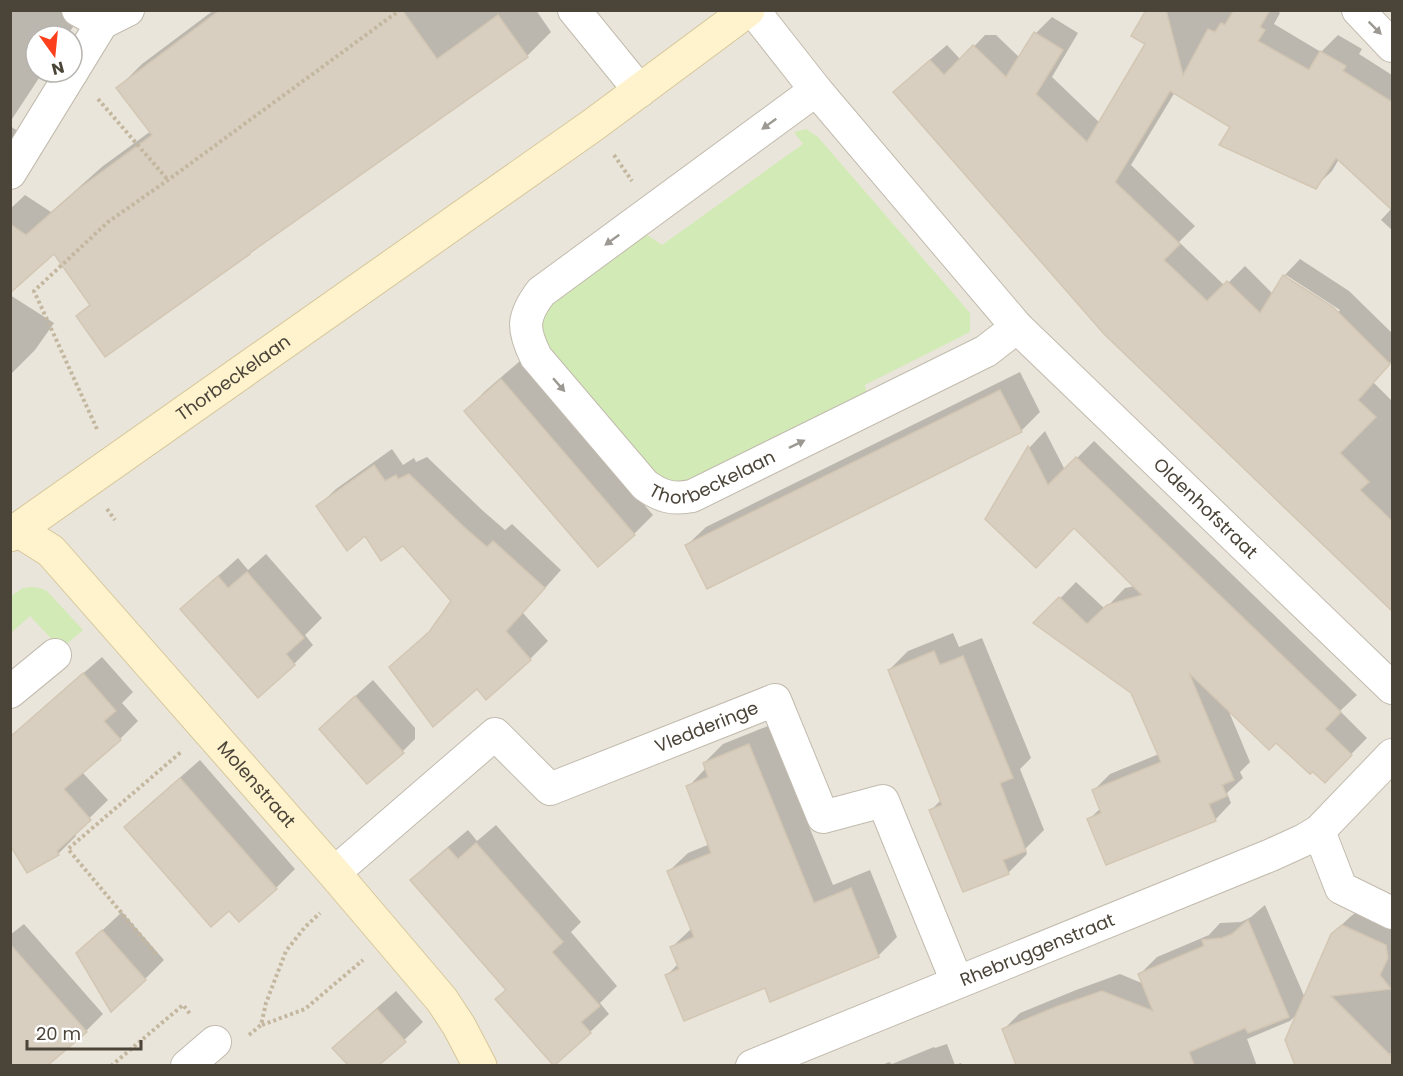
<svg xmlns="http://www.w3.org/2000/svg" width="1403" height="1076" viewBox="0 0 1403 1076" font-family="Poppins,sans-serif">
  <style>
    .residential { fill: #eae5da; fill-rule: evenodd }
    .green { fill: #d2eab5 }
    .shadow { fill: #0003; fill-rule: evenodd }
    .building { fill: #d8cfc1; stroke: #d3c7b4; stroke-width: 1.5 }
    .lines { fill: none; stroke-linecap: round; stroke-linejoin: round }
    .street-casing { stroke: #c2bbae; stroke-width: 34 }
    .secondary-casing { stroke: #d6c79b; stroke-width: 35 }
    .path { stroke: #c4b79f; stroke-width: 4; stroke-dasharray: 3 3; stroke-linecap: butt }
    .street { stroke: #fff; stroke-width: 32 }
    .secondary { stroke: #fff3cd; stroke-width: 33 }
    .oneway { fill: #9c9892 }
    .labels { text-anchor: middle; stroke-width: 4.5; stroke-linejoin: round; paint-order: stroke }
    .street-label { font-size: 18px; fill: #4b4439; stroke: #fff }
  </style>
  <rect width="100%" height="100%" fill="#f6f3ec"/>
  <!-- residential -->
  <path class="residential" d="M 11,11 L 1392,11 L 1392,1065 L 11,1065 ZM 36,36 L 72,36 L 72,72 L 36,72 Z"/>
  <!-- green -->
  <g class="green">
    <polygon points="806,129 818,137 970,313 970,332 865,385 868,399 693,484 668,488 541,349 535,316 641,231 662,245 803,144 794,132"/>
    <polygon points="31,587 40,588 47,591 83,630 61,649 30,616 11,633 11,596 23,588"/>
  </g>
  <!-- shadow -->
  <g class="shadow">
    <polygon points="10,10 71,10 80,16 67,36 36,36 36,72 43,72 10,122"/>
    <polygon points="214,10 536,10 551,32 527,56 78,316 91,303 54,252 10,291 10,209 25,195 51,212 103,166 151,131 118,88 142,64"/>
    <path d="M 1148,10 L 1276,10 L 1280,13 L 1274,24 L 1321,52 L 1338,35 L 1362,49 L 1359,54 L 1392,75 L 1392,230 L 1381,220 L 1392,208 L 1339,159 L 1332,171 L 1315,187 L 1232,126 L 1175,92 L 1131,165 L 1195,226 L 1179,242 L 1225,286 L 1245,266 L 1273,294 L 1284,276 L 1300,259 L 1349,291 L 1392,333 L 1392,361 L 1373,382 L 1392,401 L 1392,609 L 1105,333 L 895,92 L 911,76 L 947,45 L 961,60 L 985,35 L 996,35 L 1020,58 L 1036,33 L 1052,17 L 1078,33 L 1052,77 L 1100,123 L 1147,44 ZM 1286,275 L 1340,310 L 1338,312 L 1286,279 Z"/>
    <polygon points="10,126 21,133 10,149"/>
    <polygon points="10,295 54,323 35,350 11,374"/>
    <polygon points="520,361 653,515 634,534 466,411 484,392"/>
    <polygon points="1020,372 1040,412 1021,431 687,545 706,527"/>
    <polygon points="1045,431 1065,470 1094,441 1357,695 1340,711 1367,738 1325,781 1277,741 1227,707 1250,762 1240,772 1243,778 1227,793 1231,803 1215,820 1089,819 1101,808 1094,790 1110,774 1159,754 1133,692 1036,623 1076,582 1105,609 1125,588 1135,586 1075,526 987,519 1030,447"/>
    <polygon points="392,449 403,465 414,458 416,462 427,457 482,510 505,530 512,524 561,570 523,613 548,641 530,659 487,698 477,687 391,667 434,627 453,601 403,544 365,534 318,506 336,489"/>
    <polygon points="266,554 322,618 305,635 313,645 294,664 258,696 182,609 201,591 238,558 248,570"/>
    <polygon points="953,633 959,647 982,638 1031,758 1020,769 1044,830 1025,849 1027,854 1008,873 931,810 942,799 889,670 908,651"/>
    <polygon points="102,657 133,692 122,703 138,721 120,739 82,772 108,800 74,833 76,836 58,854 28,871 10,737"/>
    <polygon points="373,680 415,728 415,739 397,757 338,712"/>
    <polygon points="768,726 833,885 870,870 897,937 878,956 771,1000 766,986 667,975 678,964 672,947 692,928 669,871 688,853 710,844 688,787 706,768 704,763 723,744"/>
    <polygon points="200,760 295,869 276,888 126,827 145,808"/>
    <polygon points="496,825 581,922 571,932 617,986 600,1003 609,1014 590,1032 507,990 412,880 431,861 468,830 477,841"/>
    <polygon points="1265,905 1305,998 1332,934 1350,917 1360,909 1392,923 1392,1052 1379,1066 1297,1066 1287,1040 1298,1013 1290,1021 1247,1039 1257,1066 1018,1066 1003,1030 1020,1013 1076,990 1120,974 1144,984 1140,974 1157,957 1209,935 1220,923 1241,922 1251,917"/>
    <polygon points="122,912 164,960 145,979 78,953"/>
    <polygon points="24,924 103,1014 86,1031 46,1066 10,1066 10,935"/>
    <polygon points="396,991 423,1022 377,1066 350,1066 334,1048 353,1029"/>
    <polygon points="947,1044 955,1065 961,1063 962,1066 880,1066 889,1062 892,1064 934,1047 935,1048"/>
  </g>
  <!-- building -->
  <g class="building">
    <polygon points="220,10 402,10 437,59 498,15 528,57 250,253 250,254 105,357 76,316 90,305 54,254 10,293 10,224 26,235 77,190 152,135 116,88"/>
    <polygon points="1146,10 1166,10 1183,75 1208,29 1215,32 1221,23 1225,25 1234,10 1270,10 1260,27 1265,30 1258,41 1309,70 1320,51 1346,66 1343,71 1392,102 1392,210 1336,158 1316,189 1219,145 1230,127 1170,91 1115,182 1180,244 1164,260 1207,301 1227,281 1260,313 1283,275 1333,307 1390,364 1358,400 1376,417 1340,453 1369,482 1360,490 1392,521 1392,611 1104,334 893,92 930,60 944,75 973,45 1006,77 1034,32 1063,50 1036,94 1087,142 1145,44 1131,36"/>
    <polygon points="501,379 635,535 598,567 464,411"/>
    <polygon points="1000,390 1022,432 707,589 685,545"/>
    <polygon points="1028,446 1048,485 1076,457 1341,712 1325,729 1352,755 1325,783 1313,772 1310,774 1276,743 1269,750 1189,673 1234,780 1222,785 1227,796 1209,804 1216,821 1106,865 1087,819 1101,813 1092,790 1161,762 1131,693 1033,623 1059,597 1087,624 1107,605 1142,595 1074,528 1036,568 985,519"/>
    <polygon points="374,465 385,481 396,475 398,479 409,474 464,527 487,547 493,541 545,588 506,631 531,660 486,700 477,689 433,727 389,667 429,632 451,601 403,546 381,561 365,536 347,551 316,506"/>
    <polygon points="247,572 304,638 286,654 295,665 258,698 180,609 218,576 228,588"/>
    <polygon points="934,651 940,665 963,656 1013,778 1000,783 1026,851 1003,860 1009,874 963,892 929,810 942,805 888,670"/>
    <polygon points="83,673 116,711 104,721 121,740 64,789 91,820 57,851 59,855 27,873 10,845 10,737"/>
    <polygon points="355,696 404,753 367,784 319,729"/>
    <polygon points="749,744 814,903 851,888 879,957 770,1002 765,988 684,1021 665,975 679,969 670,947 694,937 667,871 711,853 686,786 708,777 703,763"/>
    <polygon points="180,778 277,889 239,922 229,911 211,927 124,827"/>
    <polygon points="476,843 563,942 552,952 600,1006 581,1022 591,1033 555,1065 553,1065 495,999 506,990 410,880 448,848 458,859"/>
    <polygon points="1248,920 1289,1017 1248,1033 1245,1028 1189,1052 1194,1065 1016,1065 1002,1029 1058,1006 1102,991 1153,1011 1138,974 1204,946 1202,940 1222,938 1232,934"/>
    <polygon points="1342,925 1386,945 1388,958 1380,975 1391,989 1331,996 1392,1057 1392,1065 1295,1065 1285,1040 1331,934"/>
    <polygon points="102,930 146,980 111,1012 76,953"/>
    <polygon points="10,944 87,1032 48,1065 10,1065"/>
    <polygon points="377,1009 406,1042 379,1065 348,1065 332,1048"/>
  </g>
  <g class="lines">
    <!-- street casing -->
    <g class="street-casing">
      <g id="street">
        <polyline points="78,10 102,23 128,10"/>
        <polyline points="574,10 640,91"/>
        <path id="s1" d="M 753,10 L 816,90 L 1017,327 L 1392,688"/>
        <polyline points="1358,10 1392,46"/>
        <polyline points="72,72 102,23"/>
        <path id="s2" d="M 816,90 L 541,292 C 522,317 522,329 536,357 L 645,485 C 660,496 672,500 692,496 L 986,351 L 1017,327"/>
        <polyline points="10,173 72,72"/>
        <polyline points="10,692 55,655"/>
        <polyline points="1319,831 1341,888 1392,913"/>
        <path id="s3" d="M 334,873 L 495,734 L 550,789 L 775,700 L 823,817 L 883,801 L 957,982"/>
        <polyline points="187,1066 215,1042"/>
        <path id="s4" d="M 752,1066 L 1271,855 L 1304,840 L 1319,831 L 1392,755"/>
      </g>
    </g>
    <!-- secondary casing -->
    <g class="secondary-casing">
      <g id="secondary">
        <path id="s5" d="M 18,530 L 51,551 L 334,873 L 442,1000 L 459,1026 L 480,1066"/>
        <path id="s6" d="M 10,535 L 593,125 L 748,10"/>
      </g>
    </g>
    <!-- path -->
    <g class="path">
      <polyline points="98,99 168,180"/>
      <polyline points="614,155 632,181"/>
      <polyline points="97,429 34,291 108,222 168,180 400,10"/>
      <polyline points="107,509 115,520"/>
      <polyline points="156,954 68,849 181,752"/>
      <polyline points="262,1025 305,1009 363,960"/>
      <polyline points="249,1035 261,1025 266,1003 286,951 305,927 320,913"/>
      <polyline points="111,1066 183,1005 191,1015"/>
    </g>
    <!-- street -->
    <use href="#street" class="street"/>
    <!-- secondary -->
    <use href="#secondary" class="secondary"/>
  </g>
  <!-- one-way arrows -->
  <defs><path id="oneway-solid" d="M-6-.8H1V-3.2L6.5 0L1 3.2V.8H-6Z" transform="scale(1.5)"/></defs>
  <g class="oneway">
    <use href="#oneway-solid" transform="translate(1375 28) rotate(45)"/>
    <use href="#oneway-solid" transform="translate(769 124) rotate(144)"/>
    <use href="#oneway-solid" transform="translate(612 240) rotate(144)"/>
    <use href="#oneway-solid" transform="translate(559 385) rotate(49)"/>
    <use href="#oneway-solid" transform="translate(797 444) rotate(-26)"/>
  </g>
  <g class="labels">
    <!-- street labels -->
    <g class="street-label">
      <text dy="6" stroke="none"><textPath href="#s6" startOffset="273">Thorbeckelaan</textPath></text>
      <text dy="6" stroke="none"><textPath href="#s2" startOffset="654">Thorbeckelaan</textPath></text>
      <text dy="6" stroke="none"><textPath href="#s1" startOffset="674">Oldenhofstraat</textPath></text>
      <text dy="6" stroke="none"><textPath href="#s3" startOffset="459">Vledderinge</textPath></text>
      <text dy="6" stroke="none"><textPath href="#s5" startOffset="350">Molenstraat</textPath></text>
      <text dy="6" stroke="none"><textPath href="#s4" startOffset="308">Rhebruggenstraat</textPath></text>
    </g>
  </g>
  <!-- border -->
  <rect width="1403" height="1076" fill="none" stroke="#4b4439" stroke-width="24"/>
  <!-- north arrow -->
  <g transform="translate(54 54) rotate(165)"><circle r="28" fill="#ffffff" stroke="#b7b4b0" stroke-width="1.5"/>
  <path d="M0-4.5L10 22L0 15L-10 22Z" fill="#fc3f1d"/>
  <text y="-9" font-size="16" font-weight="bold" text-anchor="middle" fill="#4b4439">N</text>
  </g>
  <!-- scale -->
  <path d="M27 1040v9h114v-9" fill="none" stroke="#4b4439" stroke-width="3"/>
  <text x="36" y="1040" font-size="18" fill="#4b4439" stroke="#ffffff" stroke-width="4.5" paint-order="stroke">20 m</text>
</svg>
